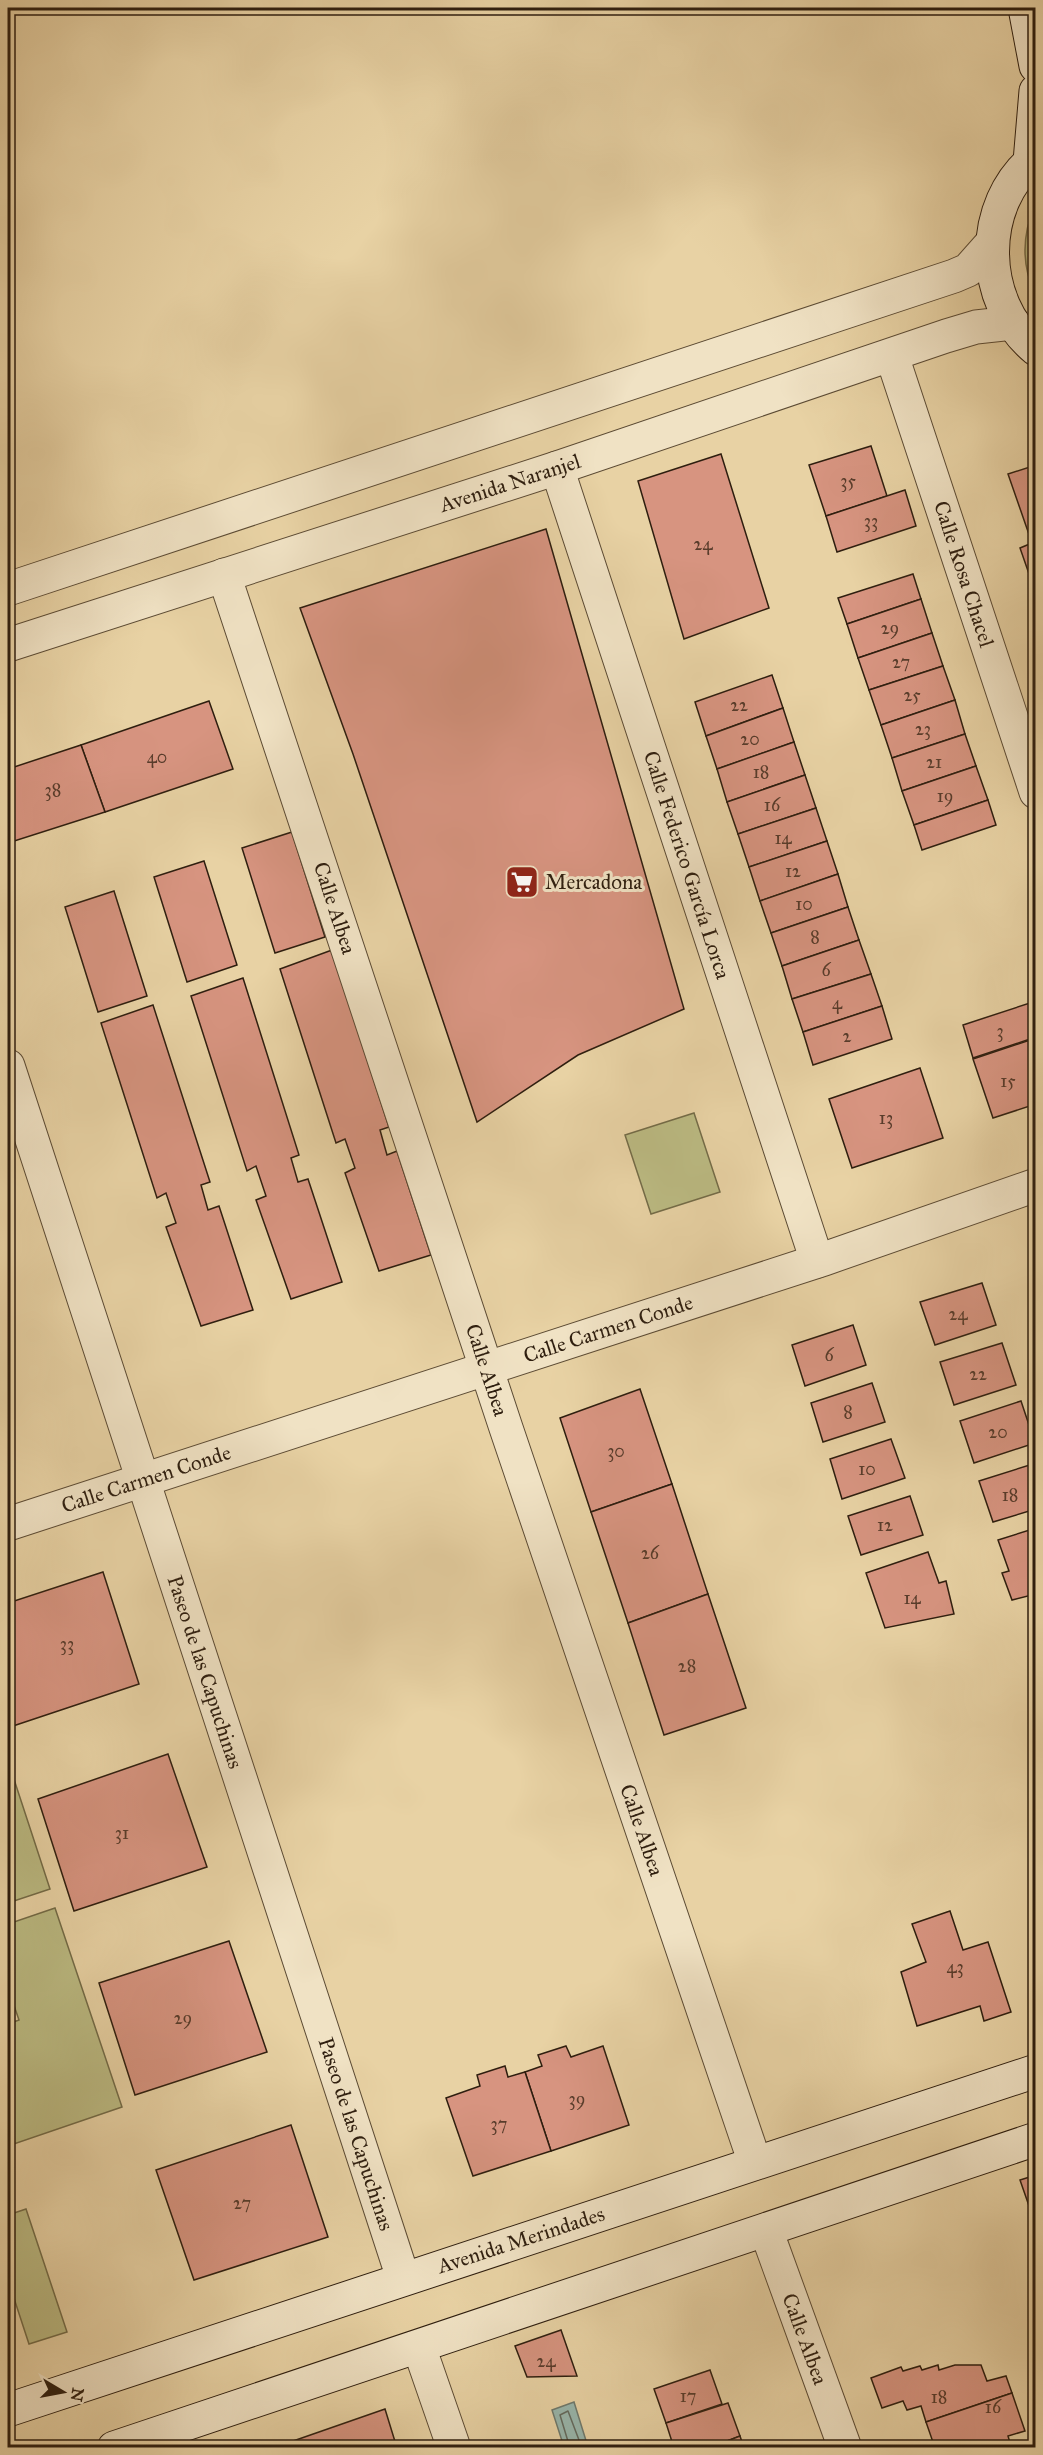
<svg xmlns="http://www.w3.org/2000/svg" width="1043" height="2455" viewBox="0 0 1043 2455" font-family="'IM FELL Great Primer',serif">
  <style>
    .green { fill: #bbba82; stroke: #746c48; stroke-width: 1.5 }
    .water { fill: #98b6ac; stroke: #6e796d; stroke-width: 1.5 }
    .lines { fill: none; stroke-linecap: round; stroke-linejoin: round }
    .shore { stroke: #636a5e; stroke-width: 1.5 }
    .building { fill: #d79480; stroke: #2e1e0f; stroke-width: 1.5 }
    .minor-casing { stroke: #5c4b34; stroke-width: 35 }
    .tertiary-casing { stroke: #5c4b34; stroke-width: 35 }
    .secondary-casing { stroke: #2e1e0f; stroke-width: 35 }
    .minor { stroke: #f0e2c4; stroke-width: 33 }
    .tertiary { stroke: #f0e2c4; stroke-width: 33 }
    .secondary { stroke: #f0e2c4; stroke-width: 33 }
    .labels { text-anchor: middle; stroke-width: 6; stroke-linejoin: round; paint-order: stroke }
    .number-label { font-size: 18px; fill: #583c2b }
    .street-label { font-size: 21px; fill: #2e1e0f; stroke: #f0e2c4 }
    .poi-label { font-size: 21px; fill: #2e1e0f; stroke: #f0e2c4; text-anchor: start }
  </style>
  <rect width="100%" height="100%" fill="#e8d2a4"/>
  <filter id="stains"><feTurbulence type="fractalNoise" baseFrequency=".00333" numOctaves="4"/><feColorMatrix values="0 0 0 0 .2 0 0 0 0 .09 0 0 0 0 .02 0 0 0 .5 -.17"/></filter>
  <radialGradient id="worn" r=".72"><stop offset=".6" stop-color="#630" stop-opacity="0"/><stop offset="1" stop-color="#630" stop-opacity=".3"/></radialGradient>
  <!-- green -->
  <g class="green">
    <path d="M 1035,205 L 1035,294 C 1021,264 1022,235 1035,205 Z"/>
    <polygon points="694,1113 720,1192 651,1214 625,1135"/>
    <polygon points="8,1761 50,1889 8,1903"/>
    <polygon points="55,1908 122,2107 8,2146 8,2024 19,2020 8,1988 8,1924"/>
    <polygon points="26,2209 67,2332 29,2344 8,2280 8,2215"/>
  </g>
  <!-- water -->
  <polygon class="water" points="574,2402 588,2447 564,2447 552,2410"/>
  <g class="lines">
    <!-- shore -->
    <polyline class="shore" points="570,2448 560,2415 568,2411 582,2448"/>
  </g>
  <!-- building -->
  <g class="building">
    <polygon points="871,446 887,496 826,516 809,465"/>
    <polygon points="721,454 769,608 684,639 638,481"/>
    <polygon points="1036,465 1036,594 1020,548 1032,543 1008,474"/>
    <polygon points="905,490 916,526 837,552 826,516"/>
    <polygon points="546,529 684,1009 578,1055 477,1122 353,754 300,608"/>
    <polygon points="913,574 921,599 847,624 838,598"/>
    <polygon points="921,599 932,633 858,658 847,624"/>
    <polygon points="932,633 943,666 869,690 858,658"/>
    <polygon points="943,666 955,700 881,725 869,690"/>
    <polygon points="772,675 783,708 706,736 695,702"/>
    <polygon points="955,700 965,734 892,758 881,725"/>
    <polygon points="209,701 233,769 105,812 81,745"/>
    <polygon points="783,708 794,742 717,769 706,736"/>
    <polygon points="965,734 976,766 902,791 892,758"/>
    <polygon points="794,742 805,775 727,802 717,769"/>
    <polygon points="81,745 105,812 8,843 8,769"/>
    <polygon points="976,766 988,800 914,825 902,791"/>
    <polygon points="805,775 816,808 738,834 727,802"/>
    <polygon points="988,800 996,825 922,850 914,825"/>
    <polygon points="816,808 827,841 749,867 738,834"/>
    <polygon points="292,832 325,937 275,953 242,848"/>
    <polygon points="827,841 838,874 760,901 749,867"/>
    <polygon points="204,861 237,965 187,982 154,877"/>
    <polygon points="838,874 848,907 771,933 760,901"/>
    <polygon points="114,891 147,996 98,1012 65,907"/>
    <polygon points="848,907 859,940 782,966 771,933"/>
    <polygon points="859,940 871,974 792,999 782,966"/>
    <polygon points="332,950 389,1127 380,1130 387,1155 397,1151 431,1255 379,1271 345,1173 355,1168 345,1139 336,1143 280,969"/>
    <polygon points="871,974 882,1006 803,1032 792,999"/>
    <polygon points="243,978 299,1155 291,1158 298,1182 308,1179 342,1282 291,1299 256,1200 266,1196 256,1166 247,1171 191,996"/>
    <polygon points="1036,1001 1036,1037 973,1058 963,1025"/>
    <polygon points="153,1005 210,1182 201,1185 208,1210 219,1206 253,1310 201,1326 166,1227 176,1223 166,1193 157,1198 101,1023"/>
    <polygon points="882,1006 892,1039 813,1065 803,1032"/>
    <polygon points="1036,1038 1036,1104 993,1118 973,1059"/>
    <polygon points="920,1068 943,1138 852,1168 829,1099"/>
    <polygon points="982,1283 996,1325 935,1345 920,1302"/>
    <polygon points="853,1325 866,1365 805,1386 792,1345"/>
    <polygon points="1002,1343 1016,1385 954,1405 940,1362"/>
    <polygon points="872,1383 885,1422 823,1442 811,1403"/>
    <polygon points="640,1389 672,1484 591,1512 560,1418"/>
    <polygon points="1021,1401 1035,1443 974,1463 960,1421"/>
    <polygon points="891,1439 905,1478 842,1499 830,1459"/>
    <polygon points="1036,1463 1036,1509 993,1522 979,1481"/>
    <polygon points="672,1484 708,1594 628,1623 591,1512"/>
    <polygon points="910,1496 923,1535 861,1555 848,1516"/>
    <polygon points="1036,1528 1036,1594 1012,1600 1002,1573 1009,1571 998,1540"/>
    <polygon points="928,1552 939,1583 946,1581 954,1614 885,1628 866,1573"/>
    <polygon points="103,1572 139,1684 13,1726 8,1709 8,1603"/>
    <polygon points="708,1594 746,1708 664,1735 628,1623"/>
    <polygon points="168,1754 207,1867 74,1911 38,1799"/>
    <polygon points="950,1911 963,1950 988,1942 1011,2012 984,2021 980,2006 917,2026 901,1972 926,1962 912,1924"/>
    <polygon points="229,1941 267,2052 135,2095 99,1983"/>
    <polygon points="566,2046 571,2057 603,2046 629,2125 551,2151 525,2072 542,2066 538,2055"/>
    <polygon points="505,2066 508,2077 525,2072 551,2151 473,2176 446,2098 480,2086 477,2075"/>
    <polygon points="291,2125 328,2237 194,2280 156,2170"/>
    <polygon points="1036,2175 1036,2226 1020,2180"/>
    <polygon points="561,2330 577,2376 527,2377 515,2346"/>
    <polygon points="938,2365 939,2370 955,2365 981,2365 987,2381 1006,2376 1012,2393 926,2422 921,2406 907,2410 903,2401 882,2408 871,2378 901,2367 903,2371 920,2366 922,2370"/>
    <polygon points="710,2370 722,2404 666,2423 654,2389"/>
    <polygon points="1012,2393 1025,2431 1008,2436 1011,2446 927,2448 934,2445 926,2422"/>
    <polygon points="728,2403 740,2436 709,2448 674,2448 666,2423"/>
    <polygon points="385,2409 397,2448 273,2448"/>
    <polygon points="740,2436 744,2448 709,2448"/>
  </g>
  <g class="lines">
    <!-- minor casing -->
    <g class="minor-casing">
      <g id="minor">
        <polyline points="892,356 1036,792"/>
        <polyline points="557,468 817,1261"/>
        <polyline points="224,575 506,1428 755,2163"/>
        <polyline points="8,1066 403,2278"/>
        <polyline points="8,1524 824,1259 1036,1185"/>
        <polyline points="766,2230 845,2448"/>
        <polyline points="419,2347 454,2448"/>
      </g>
    </g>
    <!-- tertiary casing -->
    <g class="tertiary-casing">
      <g id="tertiary">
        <polyline points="8,589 954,276 968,270 992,243"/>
        <polyline points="8,645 557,468 946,336 976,327 1013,323"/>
      </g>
    </g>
    <!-- secondary casing -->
    <g class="secondary-casing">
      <g id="secondary">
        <polyline points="1025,8 1036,66"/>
        <path d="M 1036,157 C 977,204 979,302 1036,349"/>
        <polyline points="1030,162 1036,91"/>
        <polyline points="8,2410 1036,2071"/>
        <polyline points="114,2448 1036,2139"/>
      </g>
    </g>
    <!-- minor -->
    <use href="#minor" class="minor"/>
    <!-- tertiary -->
    <use href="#tertiary" class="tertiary"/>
    <!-- secondary -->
    <use href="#secondary" class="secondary"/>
  </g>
  <!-- icons -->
  <defs>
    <g id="supermarket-square" transform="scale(1.725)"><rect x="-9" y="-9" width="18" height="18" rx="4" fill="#8f2418" stroke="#f0e2c4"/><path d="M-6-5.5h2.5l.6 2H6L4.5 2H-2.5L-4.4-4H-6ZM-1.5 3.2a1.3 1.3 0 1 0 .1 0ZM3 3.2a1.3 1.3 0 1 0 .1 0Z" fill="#fff"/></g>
  </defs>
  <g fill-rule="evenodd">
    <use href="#supermarket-square" x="522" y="882"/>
  </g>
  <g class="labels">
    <!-- number labels -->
    <g class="number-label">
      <text x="848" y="487">35</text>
      <text x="871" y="527">33</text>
      <text x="703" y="550">24</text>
      <text x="890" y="634">29</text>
      <text x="901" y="668">27</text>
      <text x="912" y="701">25</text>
      <text x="739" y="711">22</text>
      <text x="923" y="735">23</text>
      <text x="750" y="745">20</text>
      <text x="157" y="763">40</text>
      <text x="934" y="768">21</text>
      <text x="761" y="778">18</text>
      <text x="53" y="796">38</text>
      <text x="945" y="802">19</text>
      <text x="772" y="811">16</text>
      <text x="783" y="844">14</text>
      <text x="793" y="877">12</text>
      <text x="804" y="910">10</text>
      <text x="815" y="943">8</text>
      <text x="826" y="976">6</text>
      <text x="837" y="1009">4</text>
      <text x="1000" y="1037">3</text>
      <text x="847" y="1042">2</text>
      <text x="1008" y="1087">15</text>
      <text x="886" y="1124">13</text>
      <text x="958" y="1320">24</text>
      <text x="829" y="1361">6</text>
      <text x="978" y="1380">22</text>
      <text x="848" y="1418">8</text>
      <text x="998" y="1438">20</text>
      <text x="616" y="1457">30</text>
      <text x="867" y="1475">10</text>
      <text x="1010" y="1501">18</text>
      <text x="885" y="1531">12</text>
      <text x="650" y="1559">26</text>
      <text x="912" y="1604">14</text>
      <text x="67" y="1650">33</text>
      <text x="687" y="1672">28</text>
      <text x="122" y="1839">31</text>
      <text x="955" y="1973">43</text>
      <text x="183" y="2024">29</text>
      <text x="577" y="2105">39</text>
      <text x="499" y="2130">37</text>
      <text x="242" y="2209">27</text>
      <text x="546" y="2367">24</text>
      <text x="688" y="2402">17</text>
      <text x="939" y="2403">18</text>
      <text x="993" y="2413">16</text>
    </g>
    <!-- street labels -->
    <g class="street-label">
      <text transform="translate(510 483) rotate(-18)" y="7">Avenida Naranjel</text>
      <text transform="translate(964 574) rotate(72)" y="7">Calle Rosa Chacel</text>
      <text transform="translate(687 865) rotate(72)" y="7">Calle Federico García Lorca</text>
      <text transform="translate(335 908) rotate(72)" y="7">Calle Albea</text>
      <text transform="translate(608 1329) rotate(-18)" y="7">Calle Carmen Conde</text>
      <text transform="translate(487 1370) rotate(72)" y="7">Calle Albea</text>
      <text transform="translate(146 1479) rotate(-18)" y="7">Calle Carmen Conde</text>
      <text transform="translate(205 1672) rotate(72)" y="7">Paseo de las Capuchinas</text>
      <text transform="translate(642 1830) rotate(71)" y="7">Calle Albea</text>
      <text transform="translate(356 2134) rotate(72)" y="7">Paseo de las Capuchinas</text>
      <text transform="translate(521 2240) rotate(-18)" y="7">Avenida Merindades</text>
      <text transform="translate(805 2339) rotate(70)" y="7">Calle Albea</text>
    </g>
    <!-- poi labels -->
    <g class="poi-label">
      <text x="545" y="889">Mercadona</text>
    </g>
  </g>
  <!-- margin -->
  <rect width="1043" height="2455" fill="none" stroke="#e8d2a4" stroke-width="30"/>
  <rect x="9" y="9" width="1025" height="2437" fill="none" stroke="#2e1e0f" stroke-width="3"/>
  <rect x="15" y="15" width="1013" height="2425" fill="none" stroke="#2e1e0f" stroke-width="1.5"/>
  <!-- north arrow -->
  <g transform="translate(63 2392) rotate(100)" stroke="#f0e2c4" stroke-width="4.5" paint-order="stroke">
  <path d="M0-4.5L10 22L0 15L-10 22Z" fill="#2e1e0f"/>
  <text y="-9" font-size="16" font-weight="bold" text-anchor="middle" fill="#2e1e0f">N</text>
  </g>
  <rect width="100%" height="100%" filter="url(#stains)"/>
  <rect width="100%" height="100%" fill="url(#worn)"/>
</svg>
